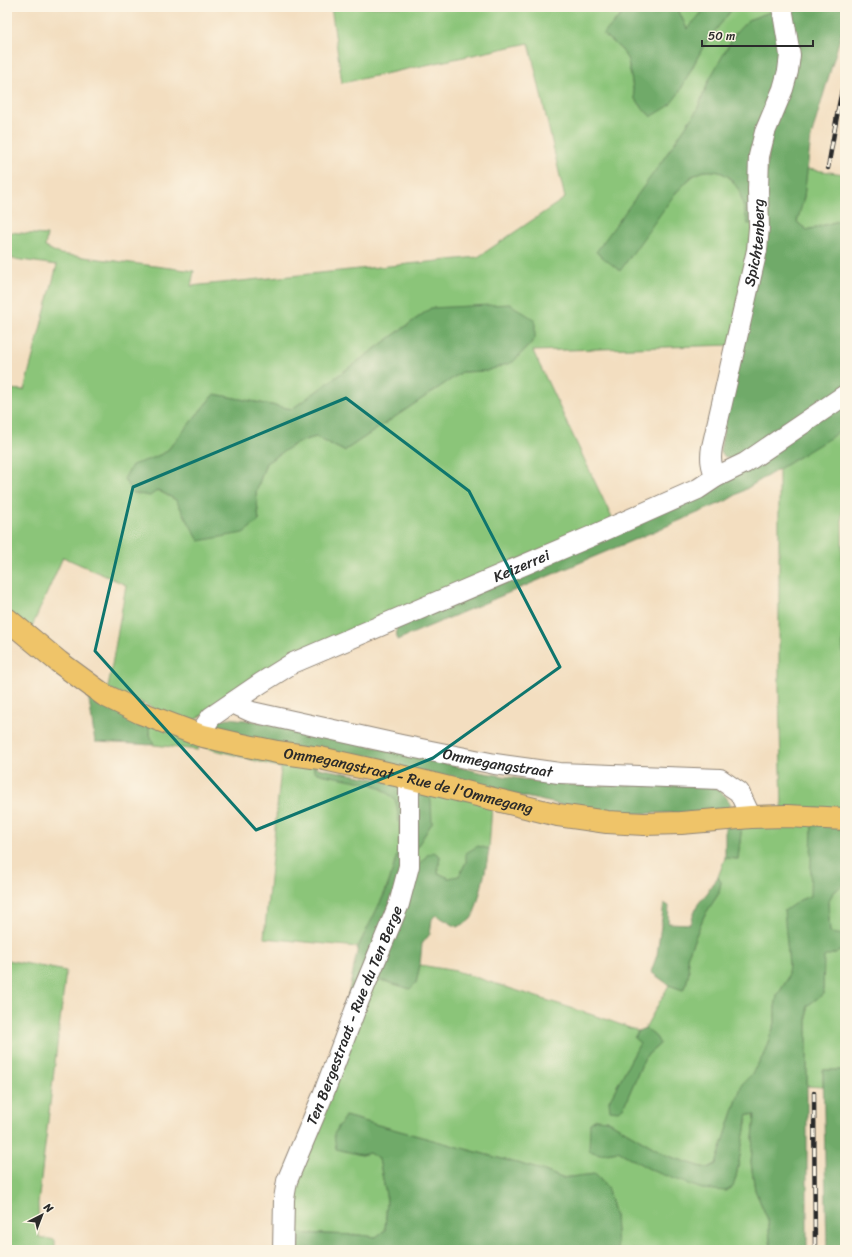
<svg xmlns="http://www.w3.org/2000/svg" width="852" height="1257" viewBox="0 0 852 1257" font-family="Sriracha,sans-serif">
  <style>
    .green { fill: #8bc579; stroke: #5b7852; fill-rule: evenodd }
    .forest { fill: #70aa69; stroke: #4e6a4a }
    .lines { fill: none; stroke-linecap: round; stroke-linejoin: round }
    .minor-casing { stroke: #8f8476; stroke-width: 22 }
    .major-casing { stroke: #8f8476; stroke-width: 24 }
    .minor { stroke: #fff; stroke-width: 20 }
    .major { stroke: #efc469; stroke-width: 22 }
    .rail-casing { stroke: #2b2b2b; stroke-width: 4.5 }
    .rail { stroke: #fcf5e5; stroke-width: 3; stroke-dasharray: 9; stroke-linecap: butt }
    .marked { fill: none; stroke: #0f766e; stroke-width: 3; stroke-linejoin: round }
    .labels { text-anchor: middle; stroke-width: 4; stroke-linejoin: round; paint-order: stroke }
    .street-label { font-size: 15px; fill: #2b2b2b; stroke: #fcf5e5 }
  </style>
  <rect width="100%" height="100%" fill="#fcf5e5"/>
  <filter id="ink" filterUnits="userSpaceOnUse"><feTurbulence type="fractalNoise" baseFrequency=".025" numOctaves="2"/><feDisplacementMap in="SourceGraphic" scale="8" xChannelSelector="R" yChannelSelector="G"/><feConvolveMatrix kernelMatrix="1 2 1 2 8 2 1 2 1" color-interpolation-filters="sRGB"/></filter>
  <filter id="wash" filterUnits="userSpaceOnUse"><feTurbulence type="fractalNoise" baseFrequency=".012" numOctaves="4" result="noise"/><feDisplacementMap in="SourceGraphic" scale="16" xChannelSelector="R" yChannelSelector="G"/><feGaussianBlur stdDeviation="0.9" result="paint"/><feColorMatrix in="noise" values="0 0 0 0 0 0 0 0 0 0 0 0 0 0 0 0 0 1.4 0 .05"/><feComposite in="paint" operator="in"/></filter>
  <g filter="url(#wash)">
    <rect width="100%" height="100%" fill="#f3dec0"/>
    <!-- green -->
    <g class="green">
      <path d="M 331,7 L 624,7 L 624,12 L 603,34 L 622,50 L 628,60 L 635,99 L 651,117 L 679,93 L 704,45 L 733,8 L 779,7 L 773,11 L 748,20 L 710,78 L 697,110 L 660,164 L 674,195 C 680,189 685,182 692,177 C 708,164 731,172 739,190 C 744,200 745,213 748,224 L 754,223 L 733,345 L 533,351 L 613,520 L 271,670 L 195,720 L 187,723 L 108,688 L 126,585 L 63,557 L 30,631 L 7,610 L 7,389 L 24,390 L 57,265 L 7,258 L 7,232 L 47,235 L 45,247 L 60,254 L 194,271 L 191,286 L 478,257 L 565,198 L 529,43 L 342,83 ZM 431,308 L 535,339 L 513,362 L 486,371 L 462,372 L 344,451 L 316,437 L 298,442 L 266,463 L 256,492 L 259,521 L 199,540 L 176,500 L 157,490 L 153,458 L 166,452 L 214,394 L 292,409 Z"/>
      <polygon points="677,7 707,7 687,29"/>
      <polygon points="807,169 844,174 845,219 807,230 797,222 804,197"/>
      <polygon points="841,430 845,810 782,808 779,689 779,469"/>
      <path d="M 149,724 L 317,763 L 314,771 L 321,774 C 341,779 366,778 383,790 C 387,792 392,796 395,799 C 398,804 398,812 399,817 C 404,864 378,907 358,947 L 264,938 L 281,768 L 231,754 L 199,746 L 198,750 L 154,745 L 149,732 Z"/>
      <polygon points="428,791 492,805 489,849 478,846 466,862 459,876 449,878 438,873 440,856 413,873 416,848 432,823"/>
      <polygon points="812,823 811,896 800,900 786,925 789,965 787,980 777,996 775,1007 775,1023 763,1056 751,1075 742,1084 716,1164 708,1168 702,1167 668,1156 607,1120 596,1119 590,1123 600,1154 618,1151 653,1171 736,1177 748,1113 755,1115 751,1163 755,1190 768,1220 771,1250 617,1250 615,1216 607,1187 595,1174 562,1178 542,1170 345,1116 361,1155 369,1153 379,1159 387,1200 385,1230 376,1237 359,1235 288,1233 291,1194 374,978 416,983 420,965 456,971 602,1018 638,1031 635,1038 640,1043 609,1101 623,1108 645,1057 660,1044 656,1037 645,1028 669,985 683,990 687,981 689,972 687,957 704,916 719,893 721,882 718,877 725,858 738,859 742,824"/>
      <polygon points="845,883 845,935 830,934 828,902 833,893"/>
      <path d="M 845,948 L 845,1070 L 823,1070 L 823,1087 L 807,1086 L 807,1006 L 823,994 L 823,957 C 831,954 838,953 845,948 Z"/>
      <polygon points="7,960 66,971 38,1204 39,1237 55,1240 55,1250 7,1250"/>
    </g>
    <!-- forest -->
    <g class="forest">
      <polygon points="624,7 677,7 687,29 707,7 738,7 733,8 704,45 679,93 669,106 651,117 635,99 628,60 622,50 603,34 624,13"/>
      <polygon points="793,7 845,7 845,21 811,137 804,197 797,222 807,230 845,219 845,391 735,461 725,457 720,451"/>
      <polygon points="773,11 785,56 754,223 748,224 739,190 729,177 722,173 715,171 704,171 692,176 674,195 620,271 596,252 660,164 697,110 710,78 735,34 748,20"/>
      <polygon points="510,304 535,320 535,339 513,362 486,371 462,372 344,451 316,437 298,442 266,463 256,492 259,521 243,533 199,541 176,500 158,490 150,496 132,493 124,479 132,465 153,458 166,452 214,394 292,409 431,308"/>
      <polygon points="845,400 845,427 830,438 726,501 397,640 396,624 616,529"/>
      <polygon points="843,596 845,601 845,667 843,667"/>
      <polygon points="88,693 149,724 149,732 154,745 95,742"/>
      <path d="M 228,718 L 254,721 L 402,753 L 479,772 L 539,782 L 584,786 L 653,784 L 711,787 C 721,790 726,795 731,805 L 725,812 L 605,814 L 220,732 L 216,726 L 220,720 Z"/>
      <polygon points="313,767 419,787 428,791 431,801 432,823 405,866 340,1034 358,947 387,889 399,848 400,829 397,806 395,800 383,789 373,784 321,774 314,771"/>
      <path d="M 812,823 L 845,826 L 845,883 L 833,893 L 828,902 L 830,933 L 845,935 L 845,948 C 838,953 831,954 824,957 L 823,994 L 807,1006 L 807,1250 L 771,1250 L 768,1220 L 755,1190 L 751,1163 L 755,1115 L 748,1114 L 736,1177 L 733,1187 L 726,1191 L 702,1189 L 653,1171 L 618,1151 L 600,1154 L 589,1151 L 590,1123 L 596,1119 L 607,1120 L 668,1156 L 702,1167 L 708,1168 L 716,1164 L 742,1084 L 751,1075 L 763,1056 L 775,1023 L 775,1007 L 777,996 L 787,980 L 789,965 L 784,911 L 800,900 L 810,896 Z"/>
      <polygon points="742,824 738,859 725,858 725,825"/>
      <path d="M 478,846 L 489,849 C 488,860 477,912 471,919 C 467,923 462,925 457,927 L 436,915 L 432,919 L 430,934 L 422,944 L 420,965 L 416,983 L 410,989 L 374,978 L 413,873 L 428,854 L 434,852 L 440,856 L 438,873 L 449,878 L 459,876 L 466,862 L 466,853 Z"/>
      <polygon points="718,877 721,882 719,893 704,916 687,957 689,972 687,981 683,990 669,985 651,972 657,955 664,903 669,906 668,923 690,924 698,904 708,892 712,884"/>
      <polygon points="645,1028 656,1037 660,1044 645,1057 623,1108 618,1111 610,1110 609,1101 640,1043 634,1038 638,1031"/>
      <polygon points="823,1070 845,1070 845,1250 827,1250"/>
      <polygon points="345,1116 542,1170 562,1178 595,1174 607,1187 615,1216 617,1250 343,1250 343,1249 308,1248 308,1250 287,1250 288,1233 359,1235 376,1237 385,1230 387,1200 379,1159 369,1153 361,1155 336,1149 334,1134"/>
    </g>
  </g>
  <g filter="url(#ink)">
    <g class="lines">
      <!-- minor casing -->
      <g class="minor-casing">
        <g id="minor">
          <path id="s1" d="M 716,477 C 711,466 710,459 712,447 L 757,250 L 759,227 L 758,190 L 759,156 L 765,132 L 783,89 L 788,71 L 790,55 L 782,7"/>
          <path id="s2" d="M 232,703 L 252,712 L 401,745 L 495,764 L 559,773 L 720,779 L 739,792 L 751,817"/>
          <path id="s3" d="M 199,735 L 211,717 L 261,683 L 293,663 L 592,536 L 698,489 L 716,477 L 745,463 L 845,395"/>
          <path id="s4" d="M 283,1250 L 284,1199 L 287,1181 L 323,1095 L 359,1000 L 399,904 L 409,866 L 409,778"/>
        </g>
      </g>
      <!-- major casing -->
      <g class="major-casing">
        <g id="major">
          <path id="s5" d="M 7,619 L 59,662 L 104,695 L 141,713 L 199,735 L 238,744 L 277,752 L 320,758 L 409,778 L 558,815 L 607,822 L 644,824 L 681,823 L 751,817 L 787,816 L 845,819"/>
        </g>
      </g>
      <!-- minor -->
      <use href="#minor" class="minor"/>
      <!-- major -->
      <use href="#major" class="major"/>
      <!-- rail casing -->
      <g class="rail-casing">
        <g id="rail">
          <polyline points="828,168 838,110 845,75"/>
          <polyline points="814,1093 815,1250"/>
        </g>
      </g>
      <!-- rail -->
      <use href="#rail" class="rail"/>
    </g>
  </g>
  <!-- marked area -->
  <path class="marked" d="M 346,398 L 469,491 L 560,667 L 433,758 L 256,830 L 95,651 L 133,487 Z"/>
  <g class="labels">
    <!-- street labels -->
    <g class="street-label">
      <text dy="5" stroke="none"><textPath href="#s1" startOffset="240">Spichtenberg</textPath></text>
      <text dy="5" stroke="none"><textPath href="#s3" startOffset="368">Keizerrei</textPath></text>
      <text dy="5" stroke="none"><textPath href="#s2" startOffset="273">Ommegangstraat</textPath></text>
      <text dy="5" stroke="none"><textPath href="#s5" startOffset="441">Ommegangstraat - Rue de l'Ommegang</textPath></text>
      <text dy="5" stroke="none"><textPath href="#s4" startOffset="248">Ten Bergestraat - Rue du Ten Berge</textPath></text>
    </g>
  </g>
  <!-- margin -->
  <rect width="852" height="1257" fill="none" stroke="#fcf5e5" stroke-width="24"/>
  <!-- north arrow -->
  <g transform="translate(42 1215) rotate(42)" stroke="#fcf5e5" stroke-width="3" paint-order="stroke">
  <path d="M0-3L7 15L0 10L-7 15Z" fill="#2b2b2b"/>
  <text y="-6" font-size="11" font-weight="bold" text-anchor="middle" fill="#2b2b2b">N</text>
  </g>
  <!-- scale -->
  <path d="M702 40v6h111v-6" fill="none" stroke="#2b2b2b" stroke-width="2"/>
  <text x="708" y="40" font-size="12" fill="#2b2b2b" stroke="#fcf5e5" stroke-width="3" paint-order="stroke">50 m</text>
</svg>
